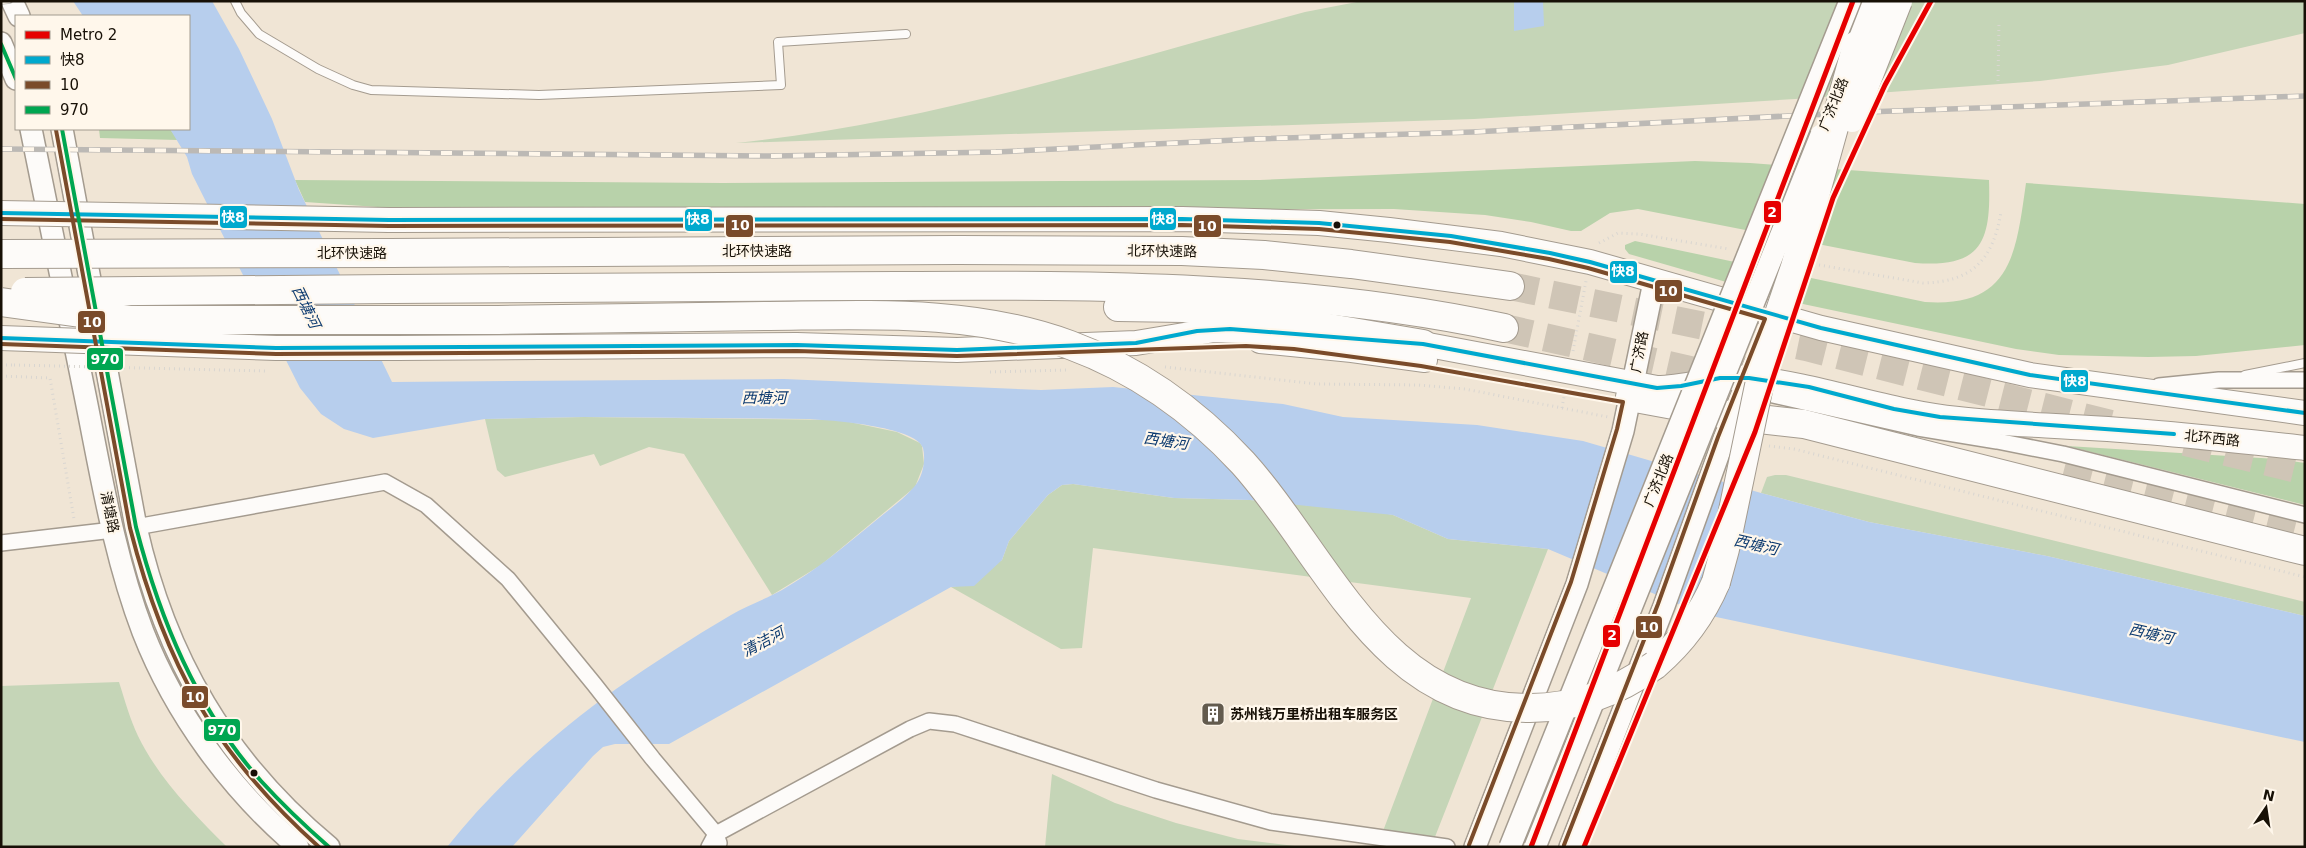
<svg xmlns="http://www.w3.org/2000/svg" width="2306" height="848" viewBox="0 0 2306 848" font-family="'DejaVu Sans','Noto Sans SC',sans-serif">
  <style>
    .green { fill: #c5d5b7 }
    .forest { fill: #b8d2aa }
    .water { fill: #b7ceed }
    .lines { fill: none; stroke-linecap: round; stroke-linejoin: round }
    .highway-tunnel { stroke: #cfc5b6; stroke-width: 28; stroke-dasharray: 28 14; stroke-linecap: butt }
    .lane-casing { stroke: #a49b8f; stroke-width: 10 }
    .street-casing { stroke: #a49b8f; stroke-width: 18 }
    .secondary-casing { stroke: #a49b8f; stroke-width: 24 }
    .primary-casing { stroke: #a49b8f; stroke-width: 26 }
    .highway-casing { stroke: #a49b8f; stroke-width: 30 }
    .path { stroke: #d9d6d1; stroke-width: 3; stroke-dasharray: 1 4; stroke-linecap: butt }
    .lane { stroke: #fdfbf9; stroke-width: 8 }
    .street { stroke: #fdfbf9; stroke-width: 15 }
    .secondary { stroke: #fdfbf9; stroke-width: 21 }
    .primary { stroke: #fdfbf9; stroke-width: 24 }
    .highway { stroke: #fdfbf9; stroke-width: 28 }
    .rail-casing { stroke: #bcb9b5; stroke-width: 5.5 }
    .rail { stroke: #fff7eb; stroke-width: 4; stroke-dasharray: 11; stroke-linecap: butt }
    .secondary-bridge-casing { stroke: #a49b8f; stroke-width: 24; stroke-linecap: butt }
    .primary-bridge-casing { stroke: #a49b8f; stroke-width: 26; stroke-linecap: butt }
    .highway-bridge-casing { stroke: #a49b8f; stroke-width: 30; stroke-linecap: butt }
    .path-bridge { stroke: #d9d6d1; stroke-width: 3; stroke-dasharray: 1 4; stroke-linecap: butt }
    .secondary-bridge { stroke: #fdfbf9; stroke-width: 21 }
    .primary-bridge { stroke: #fdfbf9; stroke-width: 24 }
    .highway-bridge { stroke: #fdfbf9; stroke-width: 28 }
    .bus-1-casing { stroke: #fff7eb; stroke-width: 8 }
    .bus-2-casing { stroke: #fff7eb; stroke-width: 8 }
    .bus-3-casing { stroke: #fff7eb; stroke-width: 8 }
    .bus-1 { stroke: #00a9ce; stroke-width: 4 }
    .bus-2 { stroke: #7a4b2a; stroke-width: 4 }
    .bus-3 { stroke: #00a651; stroke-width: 4 }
    .metro-1-casing { stroke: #fff7eb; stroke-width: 9 }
    .metro-1 { stroke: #e60000; stroke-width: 5 }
    .bus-dot { fill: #171006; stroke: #fff7eb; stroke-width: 2 }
    .labels { text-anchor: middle; stroke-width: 4.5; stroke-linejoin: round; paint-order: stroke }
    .street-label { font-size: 14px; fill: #171006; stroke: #fff7eb }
    .poi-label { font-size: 14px; font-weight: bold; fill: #171006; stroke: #fff7eb; text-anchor: start }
    .water-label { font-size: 15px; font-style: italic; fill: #0b396f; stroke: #fff7eb }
    .line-badge { stroke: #fff7eb; stroke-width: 2 }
    .badge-label { font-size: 14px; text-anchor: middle; font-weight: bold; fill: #fff }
  </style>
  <rect width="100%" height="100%" fill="#f0e5d5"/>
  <!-- green -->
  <g class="green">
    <path d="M 1362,1 L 2305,1 L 2305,33 L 2168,65 L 2040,81 L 1795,99 L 1474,119 L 736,143 C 930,123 1117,62 1305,12 Z"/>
    <polygon points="584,417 840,420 897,432 920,443 922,446 924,464 915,487 821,565 772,595 684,454 649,447 600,466 594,454 505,477 497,470 485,419"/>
    <polygon points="1775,475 1786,475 2305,602 2305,616 2047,556 1869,522 1761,493 1767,477"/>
    <polygon points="1073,484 1174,498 1250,500 1379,512 1393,515 1448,539 1548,549 1431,847 1377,847 1471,598 1093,548 1082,648 1061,649 951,587 963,585 1002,560 1009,541 1048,495 1062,485"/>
    <path d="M 119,682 C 125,701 130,719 138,736 C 159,779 194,814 227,847 L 1,847 L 1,686 Z"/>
    <polygon points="1052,774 1115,803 1176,823 1238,839 1303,847 1045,847"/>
  </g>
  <!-- forest -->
  <g class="forest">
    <polygon points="99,129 170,129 178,140 100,138"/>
    <path d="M 1695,161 L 1750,163 L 1989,180 C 1991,241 1983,268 1915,263 L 1638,209 L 1610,213 L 1581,231 L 1571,231 L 1531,222 L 1485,215 L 1394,209 L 421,210 L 305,202 L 295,180 L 723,183 L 1260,180 Z"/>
    <path d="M 2026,183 L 2305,204 L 2305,345 L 2196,356 L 2148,357 L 2059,355 L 2016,349 L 1803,304 L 1629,254 L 1625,249 L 1625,245 L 1635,241 L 1925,302 C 2012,308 2016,253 2026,183 Z"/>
    <polygon points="2067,446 2277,459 2305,463 2305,505"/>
  </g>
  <!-- water -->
  <g class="water">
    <path d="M 73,1 L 212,1 L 239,49 L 272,119 L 299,190 L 392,382 L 784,379 L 1041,390 L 1113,387 L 1283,404 L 1343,417 L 1477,425 L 1583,441 L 1761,493 L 1869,522 L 2047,556 L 2305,616 L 2305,742 L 1702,614 L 1548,549 L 1448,539 L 1393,515 L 1250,500 L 1174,498 L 1073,484 L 1062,485 L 1048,495 L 1009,541 L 1002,560 L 974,586 L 951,587 L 669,744 L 615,744 L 603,747 L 593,756 L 512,847 L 447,847 C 494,788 555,732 616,689 C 653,663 692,638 731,615 C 748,605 766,599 782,590 C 815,571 845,546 874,522 C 887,511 903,500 914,487 C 923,477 926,460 923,448 C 916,426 828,420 808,419 L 584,417 L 485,419 L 373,438 L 344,429 L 321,414 L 300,388 L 192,174 L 187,157 L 170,129 L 189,129 L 189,16 L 83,16 Z"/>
    <polygon points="1514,1 1543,1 1544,26 1514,31"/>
  </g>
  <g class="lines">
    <!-- highway-tunnel -->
    <g class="highway-tunnel">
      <polyline points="1510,286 1806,347 2111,424"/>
      <polyline points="1504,328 1726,378"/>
      <polyline points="2185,442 2305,471"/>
      <polyline points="2066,462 2305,523"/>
    </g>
    <!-- lane casing -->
    <g class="lane-casing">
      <g id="lane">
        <polyline points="235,1 241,13 259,34 318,69 353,85 371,90 539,95 781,85 778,42 906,34"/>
        <polyline points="2245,375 2305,363"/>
      </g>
    </g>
    <!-- street casing -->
    <g class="street-casing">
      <g id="street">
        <polyline points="2159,386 2219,380 2305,380"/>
        <polyline points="1751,390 1918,428 1997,441 2063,454 2305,515"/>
        <polyline points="136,527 385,482 426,505 508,579 594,684 653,759 716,834 719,843"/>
        <polyline points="1,543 113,530"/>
        <polyline points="709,847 716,834 910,729 929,721 955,724 1156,790 1271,822 1447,847"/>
      </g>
    </g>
    <!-- secondary casing -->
    <g class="secondary-casing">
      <g id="secondary">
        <polyline points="12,1 19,16"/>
        <polyline points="1,43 16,79"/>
        <path d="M 31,129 C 49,217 67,306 85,395 C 101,474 114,556 143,632 C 175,714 231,790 298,847"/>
        <path d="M 62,129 L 136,527 C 165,657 226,762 329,847"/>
        <polyline points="1475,847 1577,584 1623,431 1654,282"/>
        <polyline points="1570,847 1664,606 1724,439 1755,364"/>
      </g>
    </g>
    <!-- primary casing -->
    <g class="primary-casing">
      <g id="primary">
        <polyline points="389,220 1182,219 1319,223 1389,230 1501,244 1590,262 1821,328 2030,375 2305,413"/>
        <polyline points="1260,341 1352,350 1425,360"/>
        <path d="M 1404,343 L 1423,344 L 1657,388 C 1689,388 1719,375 1751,378 C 1821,386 1888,412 1958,419 C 2002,424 2046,425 2090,428 C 2162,432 2233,440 2305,448"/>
        <polyline points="397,348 797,345 957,350 1136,343 1214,330 1279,332"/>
      </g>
    </g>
    <!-- highway casing -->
    <g class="highway-casing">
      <g id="highway">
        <polyline points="390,253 957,250 1182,251 1264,255 1351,264 1510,286"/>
        <path d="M 392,289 C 560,288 728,287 896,286 C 1099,285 1304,285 1504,328"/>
        <polyline points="1118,307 1184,308 1288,321 1423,344"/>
        <polyline points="396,320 498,320"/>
        <polyline points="1630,397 1733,416 1804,424 2305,551"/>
        <path d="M 1655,665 C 1682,642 1702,615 1716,582"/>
      </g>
    </g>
    <!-- path -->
    <g class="path">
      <polyline points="1998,81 1999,21"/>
      <polyline points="1599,243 1618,233 1639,234 1729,249"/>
      <path d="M 1819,265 L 1923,283 C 1972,282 1993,260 2001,212"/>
      <polyline points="1573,351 1586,281"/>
      <polyline points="1,365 14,365"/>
      <polyline points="1165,367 1317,384 1418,385 1465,389 1608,417"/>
      <polyline points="990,372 1069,370"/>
      <polyline points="1,376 50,378 74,519"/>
      <polyline points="1562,408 1565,391"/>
      <polyline points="1769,446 1794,449 2305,577"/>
    </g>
    <!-- lane -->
    <use href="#lane" class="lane"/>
    <!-- street -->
    <use href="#street" class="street"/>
    <!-- secondary -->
    <use href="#secondary" class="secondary"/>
    <!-- primary -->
    <use href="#primary" class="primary"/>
    <!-- highway -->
    <use href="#highway" class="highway"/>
    <!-- rail casing -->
    <g class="rail-casing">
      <g id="rail">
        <polyline points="1,2 10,1"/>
        <polyline points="1,149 774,156 996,152 1255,139 1473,132 1866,112 2305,96"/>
      </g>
    </g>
    <!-- rail -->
    <use href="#rail" class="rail"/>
    <!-- secondary-bridge casing -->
    <g class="secondary-bridge-casing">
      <g id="secondary-bridge">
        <polyline points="1851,60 1874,1"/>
        <polyline points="1510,847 1850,1"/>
        <polyline points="1535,847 1821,135"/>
      </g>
    </g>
    <!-- primary-bridge casing -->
    <g class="primary-bridge-casing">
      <g id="primary-bridge">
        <polyline points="1,213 389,220"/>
        <polyline points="1,338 276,348 397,348"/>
      </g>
    </g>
    <!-- highway-bridge casing -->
    <g class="highway-bridge-casing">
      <g id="highway-bridge">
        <polyline points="1852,118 1898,1"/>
        <polyline points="1,254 390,253"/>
        <polyline points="25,292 392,289"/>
        <polyline points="1,302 131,320 396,320"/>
        <path d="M 498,320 C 588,319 679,317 769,316 C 870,315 973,309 1070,345 C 1138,370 1194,410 1243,463 C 1326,555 1381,707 1526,708 C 1573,709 1617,692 1655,665"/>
        <polyline points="1716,582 1725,549 1766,352 1795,267 1857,45"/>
      </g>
    </g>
    <!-- path-bridge -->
    <polyline class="path-bridge" points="14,365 266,371"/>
    <!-- secondary-bridge -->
    <use href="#secondary-bridge" class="secondary-bridge"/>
    <!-- primary-bridge -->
    <use href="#primary-bridge" class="primary-bridge"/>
    <!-- highway-bridge -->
    <use href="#highway-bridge" class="highway-bridge"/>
    <!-- bus-1 casing -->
    <g class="bus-1-casing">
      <g id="bus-1">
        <polyline points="1,213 389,220 1182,219 1319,223 1451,236 1550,253 1590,262 1821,328 2030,375 2305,413"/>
        <polyline points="1,338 276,348 797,345 957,350 1136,343 1197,331 1230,329 1423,344 1657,388 1681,386 1720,378 1749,378 1809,387 1894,409 1940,417 2174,434"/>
      </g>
    </g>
    <!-- bus-2 casing -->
    <g class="bus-2-casing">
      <g id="bus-2">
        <path d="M 56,130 L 130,528 C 165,664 214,753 319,847"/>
        <polyline points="1,219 389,226 1182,225 1319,229 1450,242 1549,259 1588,268 1765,319 1718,437 1658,604 1564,845"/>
        <polyline points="1,344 276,354 797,351 957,356 1246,346 1294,349 1421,366 1623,402 1617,429 1571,582 1469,845"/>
      </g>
    </g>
    <!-- bus-3 casing -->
    <g class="bus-3-casing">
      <g id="bus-3">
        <polyline points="1,44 16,79"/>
        <path d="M 62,129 L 136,527 C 160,619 196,708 261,781 C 282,804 305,826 329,847"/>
      </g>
    </g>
    <!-- bus-1 -->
    <use href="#bus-1" class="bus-1"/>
    <!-- bus-2 -->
    <use href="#bus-2" class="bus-2"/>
    <!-- bus-3 -->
    <use href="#bus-3" class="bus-3"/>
    <!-- metro-1 casing -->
    <g class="metro-1-casing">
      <g id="metro-1">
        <polyline points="1531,847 1853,1"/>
        <polyline points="1584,847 1755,432 1833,198 1885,85 1931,1"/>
      </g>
    </g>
    <!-- metro-1 -->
    <use href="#metro-1" class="metro-1"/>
  </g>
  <!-- icons -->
  <defs>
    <g id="building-square" transform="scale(1.25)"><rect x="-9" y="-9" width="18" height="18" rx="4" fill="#635b4e" stroke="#fff7eb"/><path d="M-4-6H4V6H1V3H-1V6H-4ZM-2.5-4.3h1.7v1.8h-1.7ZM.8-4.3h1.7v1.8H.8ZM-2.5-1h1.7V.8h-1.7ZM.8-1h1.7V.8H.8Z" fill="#fff"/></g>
  </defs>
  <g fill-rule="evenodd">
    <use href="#building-square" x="1213" y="714"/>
  </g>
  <!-- markers -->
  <g class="bus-dot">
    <circle cx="1337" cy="225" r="4.5"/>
    <circle cx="254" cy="773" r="4.5"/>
  </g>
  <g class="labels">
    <!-- street labels -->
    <g class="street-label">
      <text transform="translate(1833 104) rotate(-68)" y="5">广济北路</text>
      <text x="757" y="256">北环快速路</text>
      <text transform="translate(1162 251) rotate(1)" y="5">北环快速路</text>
      <text x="352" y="258">北环快速路</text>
      <text transform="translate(1639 352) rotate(-79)" y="5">广济路</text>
      <text transform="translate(2212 438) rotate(6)" y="5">北环西路</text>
      <text transform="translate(1658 480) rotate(-68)" y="5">广济北路</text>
      <text transform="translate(110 512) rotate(78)" y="5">清塘路</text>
    </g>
    <!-- poi labels -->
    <g class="poi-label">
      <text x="1230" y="719">苏州钱万里桥出租车服务区</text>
    </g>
    <!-- water labels -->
    <g class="water-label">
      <text transform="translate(306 307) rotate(64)" y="5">西塘河</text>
      <text x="764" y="403">西塘河</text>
      <text transform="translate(1166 441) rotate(8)" y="5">西塘河</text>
      <text transform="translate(1756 545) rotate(13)" y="5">西塘河</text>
      <text transform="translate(2151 634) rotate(13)" y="5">西塘河</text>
      <text transform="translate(763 642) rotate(-28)" y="5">清洁河</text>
    </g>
  </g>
  <g class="line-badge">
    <rect x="1763" y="200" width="19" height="24" rx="5" fill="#e60000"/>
    <rect x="219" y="205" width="29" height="24" rx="5" fill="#00a9ce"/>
    <rect x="1149" y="207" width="28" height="24" rx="5" fill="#00a9ce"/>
    <rect x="684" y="208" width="29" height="24" rx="5" fill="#00a9ce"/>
    <rect x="725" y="214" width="29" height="24" rx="5" fill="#7a4b2a"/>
    <rect x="1193" y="214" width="29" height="24" rx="5" fill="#7a4b2a"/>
    <rect x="1609" y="260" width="29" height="24" rx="5" fill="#00a9ce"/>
    <rect x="1654" y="279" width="29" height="24" rx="5" fill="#7a4b2a"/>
    <rect x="77" y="310" width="29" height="24" rx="5" fill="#7a4b2a"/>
    <rect x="86" y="347" width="38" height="24" rx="5" fill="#00a651"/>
    <rect x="2060" y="369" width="29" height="24" rx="5" fill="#00a9ce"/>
    <rect x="1635" y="615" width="28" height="24" rx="5" fill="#7a4b2a"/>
    <rect x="1602" y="624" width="19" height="24" rx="5" fill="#e60000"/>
    <rect x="181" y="685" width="28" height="24" rx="5" fill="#7a4b2a"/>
    <rect x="203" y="718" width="38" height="24" rx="5" fill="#00a651"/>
  </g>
  <g class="badge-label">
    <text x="1772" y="217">2</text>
    <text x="233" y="222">快8</text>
    <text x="1163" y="224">快8</text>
    <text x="698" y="224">快8</text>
    <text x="740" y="230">10</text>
    <text x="1207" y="231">10</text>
    <text x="1623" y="276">快8</text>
    <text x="1668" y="296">10</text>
    <text x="92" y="327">10</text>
    <text x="105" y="364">970</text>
    <text x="2075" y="386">快8</text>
    <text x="1649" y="632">10</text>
    <text x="1612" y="640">2</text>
    <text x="195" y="702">10</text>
    <text x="222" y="735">970</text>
  </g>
  <!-- border -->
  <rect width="2306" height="848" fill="none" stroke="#171006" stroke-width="5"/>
  <!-- legend -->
  <rect x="15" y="15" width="175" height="115" fill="#fff7eb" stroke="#a29b8f"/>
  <rect x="25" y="31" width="25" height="8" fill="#e60000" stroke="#a29b8f"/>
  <text x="60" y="40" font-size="15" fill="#171006">Metro 2</text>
  <rect x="25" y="56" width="25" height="8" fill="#00a9ce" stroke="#a29b8f"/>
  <text x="60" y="65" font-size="15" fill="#171006">快8</text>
  <rect x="25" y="81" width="25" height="8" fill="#7a4b2a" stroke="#a29b8f"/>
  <text x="60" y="90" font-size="15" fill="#171006">10</text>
  <rect x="25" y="106" width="25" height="8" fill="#00a651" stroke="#a29b8f"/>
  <text x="60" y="115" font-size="15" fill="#171006">970</text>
  <!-- north arrow -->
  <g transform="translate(2266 808) rotate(13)" stroke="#fff7eb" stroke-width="4" paint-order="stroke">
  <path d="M0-4L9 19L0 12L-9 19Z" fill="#171006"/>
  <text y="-8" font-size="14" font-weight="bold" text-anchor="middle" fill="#171006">N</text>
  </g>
</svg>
